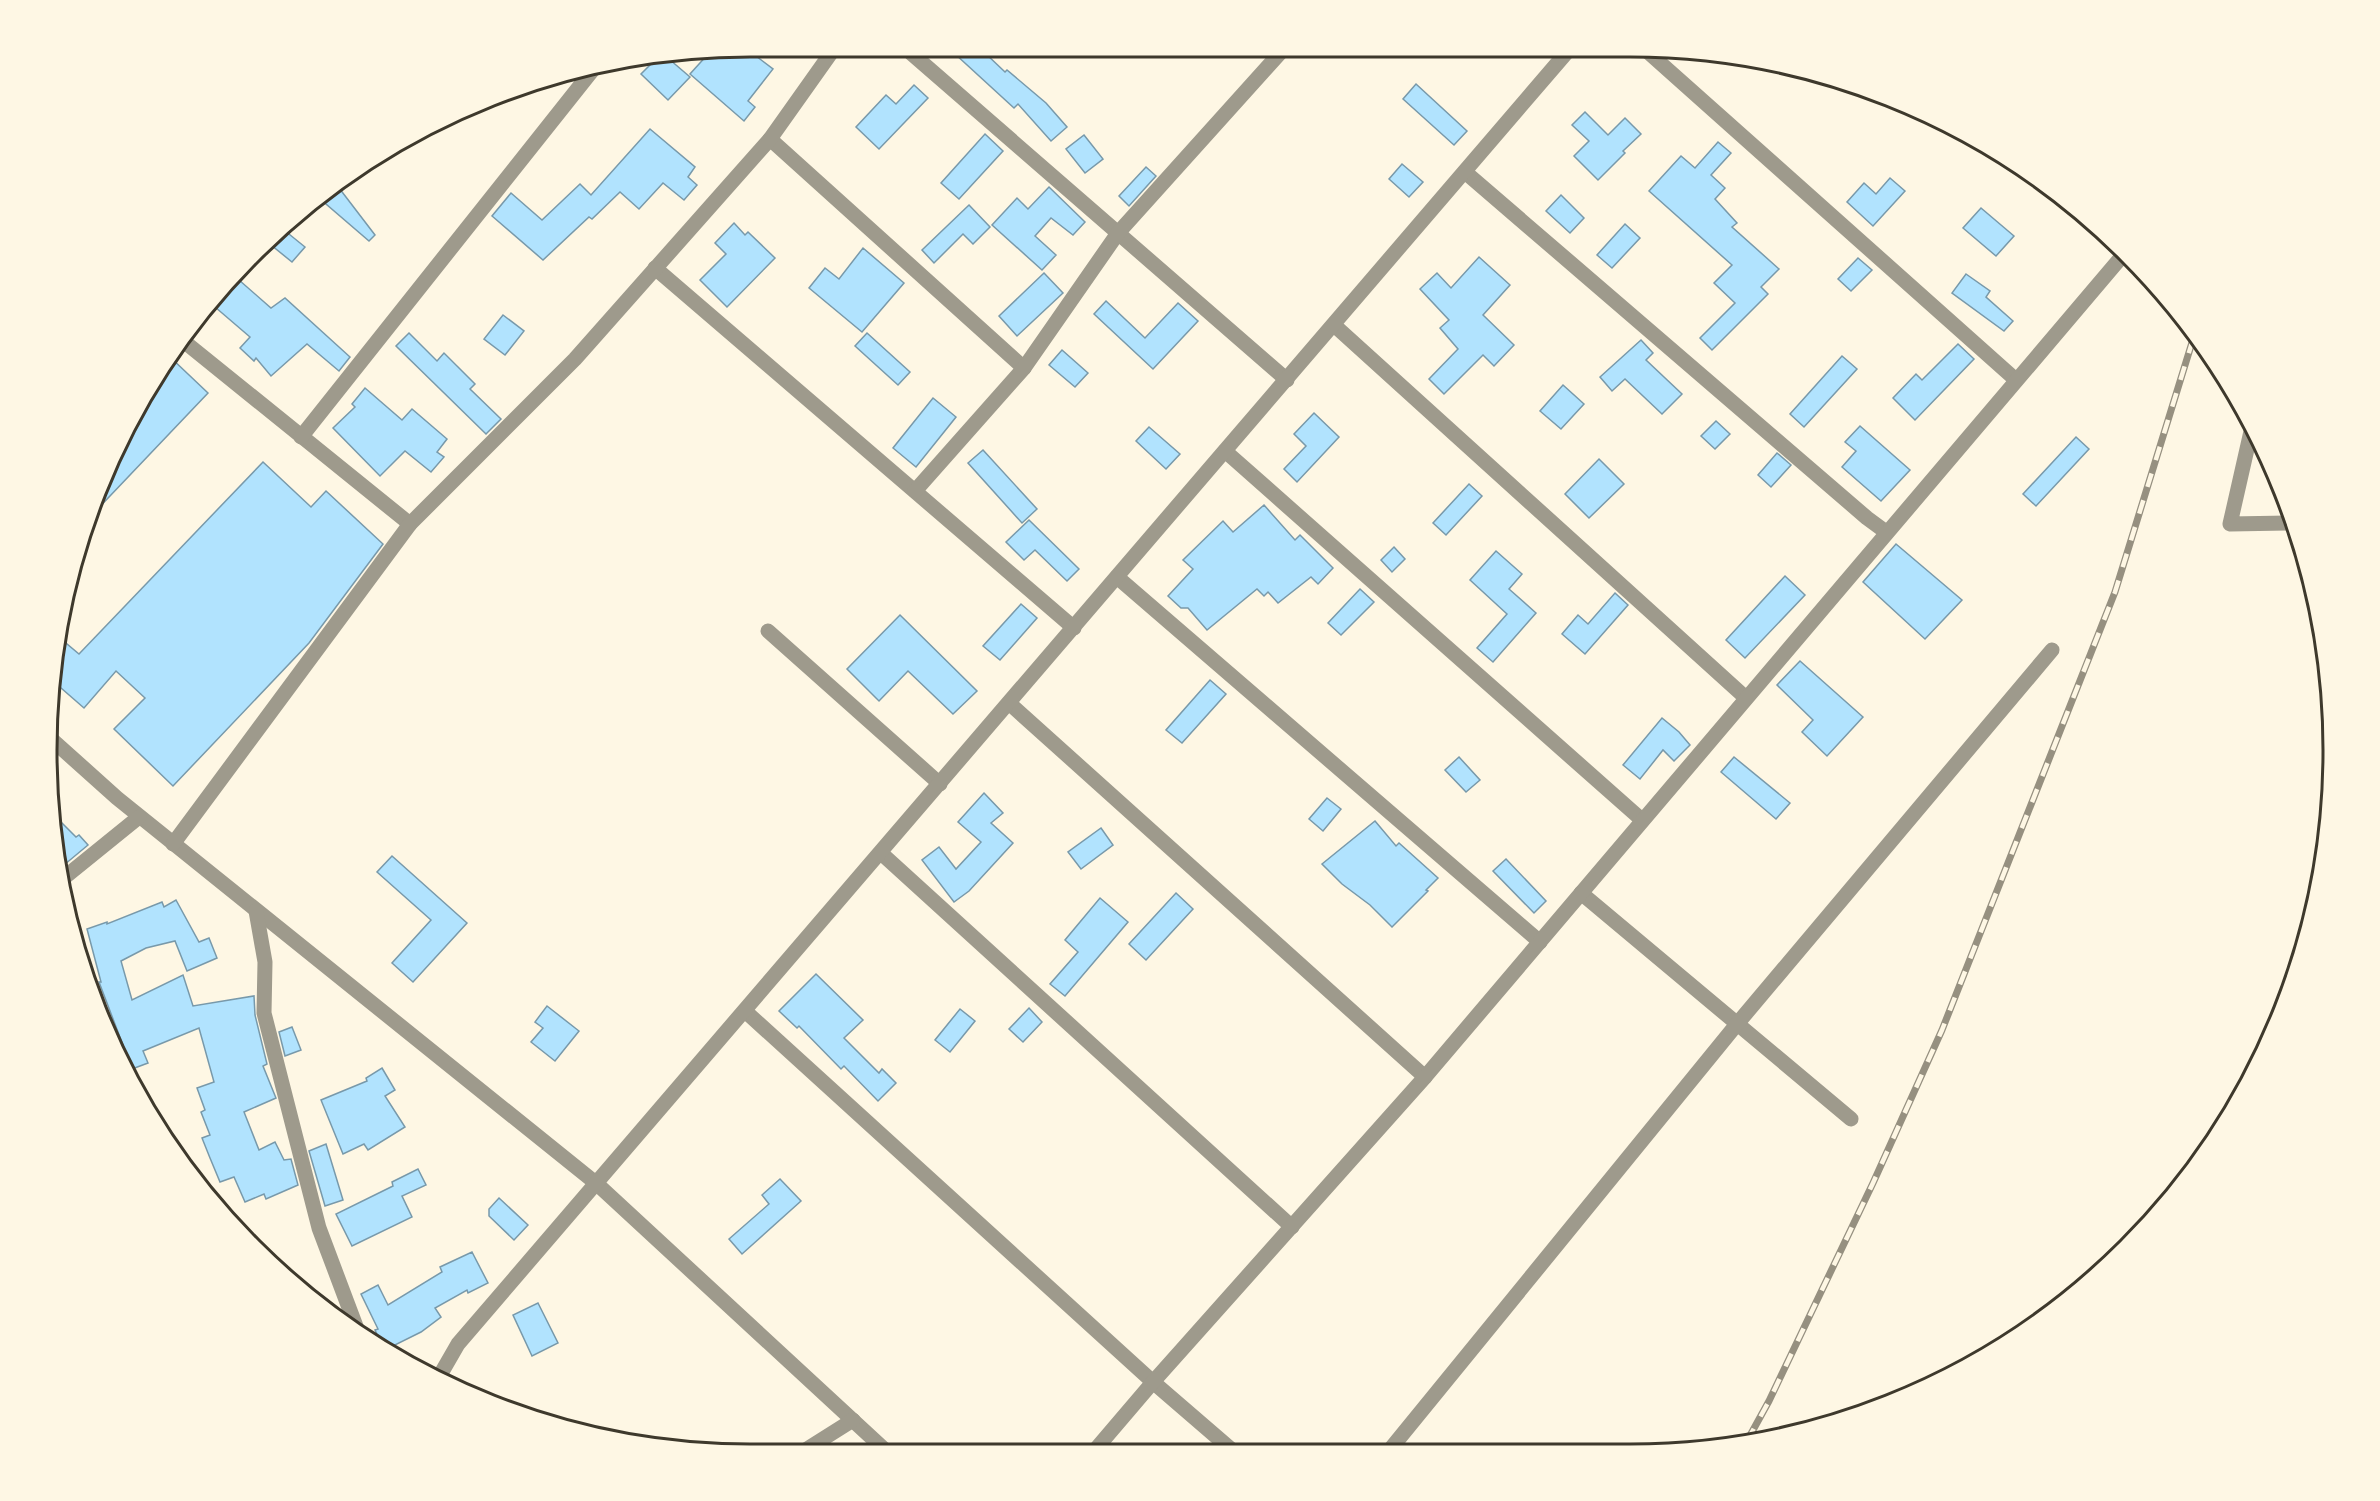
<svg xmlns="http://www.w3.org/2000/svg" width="2380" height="1501" viewBox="0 0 2380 1501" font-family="'Roboto Condensed',sans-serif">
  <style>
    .building { fill: #b1e3fe; stroke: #7899aa; stroke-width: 1.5 }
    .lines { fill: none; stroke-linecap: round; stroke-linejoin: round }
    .minor { stroke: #9e9a8c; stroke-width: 15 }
    .rail-casing { stroke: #969080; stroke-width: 7 }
    .rail { stroke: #fef7e4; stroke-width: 4.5; stroke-dasharray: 14; stroke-linecap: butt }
    .rim { fill: none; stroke: #3e392c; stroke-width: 3 }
  </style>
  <rect width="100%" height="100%" fill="#fef7e4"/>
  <!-- building -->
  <g class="building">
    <polygon points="662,53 690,77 668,100 641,74"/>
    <polygon points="709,53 752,53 773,69 748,101 755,107 744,121 690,74"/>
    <polygon points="954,53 985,53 1005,72 1007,70 1046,103 1067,127 1051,141 1018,104 1014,108"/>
    <polygon points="1416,84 1467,131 1454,145 1403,99"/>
    <polygon points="914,85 928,98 879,149 856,127 886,95 896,104"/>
    <polygon points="1585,112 1608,135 1625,118 1641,134 1623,151 1625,153 1598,180 1574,156 1589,141 1572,125"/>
    <polygon points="650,129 695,167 688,177 697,185 684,200 663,183 639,209 620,192 592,219 589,217 543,260 492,216 511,193 542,220 580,184 591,195"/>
    <polygon points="985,134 1003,151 959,199 941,183"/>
    <polygon points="1084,135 1103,159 1085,173 1066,149"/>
    <polygon points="1718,142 1731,153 1711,175 1725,188 1715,199 1737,223 1732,227 1779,269 1761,287 1768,294 1712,350 1700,338 1735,303 1714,283 1732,265 1649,191 1681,156 1695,168"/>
    <polygon points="1402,164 1423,182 1409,197 1389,179"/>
    <polygon points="1146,167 1156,176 1129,206 1119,196"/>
    <polygon points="1890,178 1905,191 1873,226 1847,202 1864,183 1876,194"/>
    <polygon points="336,184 375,235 369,241 319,198"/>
    <polygon points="1049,187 1085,222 1073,235 1051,218 1035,236 1056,255 1042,270 992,225 1017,198 1028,209"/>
    <polygon points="1561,195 1584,218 1570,233 1546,211"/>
    <polygon points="969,205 990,227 973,244 963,234 934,263 922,250"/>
    <polygon points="1981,208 2014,236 1996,256 1963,228"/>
    <polygon points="734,223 745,235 748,232 775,258 727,307 700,280 726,254 715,243"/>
    <polygon points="1625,224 1640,238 1612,268 1597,255"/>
    <polygon points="284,230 305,247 292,262 271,245"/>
    <polygon points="863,248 904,283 862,332 809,288 825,268 839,279"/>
    <polygon points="1479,257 1510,285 1483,315 1514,345 1494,366 1483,355 1444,394 1429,379 1458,349 1440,328 1449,320 1420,289 1437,273 1451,288"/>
    <polygon points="1858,258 1872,270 1851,291 1838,279"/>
    <polygon points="1044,273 1063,293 1017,336 999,316"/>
    <polygon points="1966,274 1990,291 1986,297 2013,321 2004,331 1952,293"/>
    <polygon points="239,280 271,308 285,298 350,357 339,371 307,344 271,376 256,358 254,361 240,348 250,337 215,307"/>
    <polygon points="1106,301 1145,338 1178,303 1198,321 1153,369 1094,314"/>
    <polygon points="503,315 524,331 505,355 484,339"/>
    <polygon points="409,333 437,361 444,353 475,384 470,389 501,419 486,434 396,346"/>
    <polygon points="867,333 910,372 898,385 855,346"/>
    <polygon points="1641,340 1653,353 1646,360 1682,394 1662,414 1625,379 1612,391 1600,377"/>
    <polygon points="1958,344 1974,359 1915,420 1893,398 1916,374 1922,380"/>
    <polygon points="1062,350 1088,373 1075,387 1049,365"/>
    <polygon points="169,356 208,393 90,517 88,515 141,399"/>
    <polygon points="1842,356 1857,369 1804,427 1790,414"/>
    <polygon points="1563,385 1584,404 1561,429 1540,411"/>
    <polygon points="365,388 402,420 412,409 447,439 437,452 444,457 431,472 405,451 380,476 333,428 355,407 352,404"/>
    <polygon points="933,398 956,417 916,467 893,448"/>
    <polygon points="1314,413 1339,437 1297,482 1284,469 1306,446 1294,434"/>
    <polygon points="1716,421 1730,434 1715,449 1701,436"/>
    <polygon points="1860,426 1910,470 1881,501 1842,467 1856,451 1845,442"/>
    <polygon points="1149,427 1180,454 1166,469 1136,441"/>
    <polygon points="2076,437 2089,449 2036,506 2023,494"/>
    <polygon points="983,450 1037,509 1022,523 968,463"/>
    <polygon points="1777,453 1791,465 1771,487 1758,475"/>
    <polygon points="1599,459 1624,484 1589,518 1565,494"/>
    <polygon points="263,462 311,507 326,491 383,544 309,643 173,786 114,729 145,698 116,671 84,708 53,681 61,639 79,654"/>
    <polygon points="1469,484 1482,496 1446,535 1433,523"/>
    <polygon points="1264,505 1295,540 1300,535 1333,568 1318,584 1311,577 1278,603 1268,592 1264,596 1257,589 1207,630 1188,608 1181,608 1168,596 1193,569 1183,560 1223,521 1233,532"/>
    <polygon points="1029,520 1079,569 1067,581 1035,550 1024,560 1006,542"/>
    <polygon points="1896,544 1962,600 1925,639 1863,582"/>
    <polygon points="1394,547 1405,559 1392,572 1381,560"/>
    <polygon points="1496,551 1522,574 1509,589 1536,613 1493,662 1477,648 1507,614 1470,580"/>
    <polygon points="1785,576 1805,595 1745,658 1726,640"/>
    <polygon points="1360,589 1374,602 1341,635 1328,623"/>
    <polygon points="1615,593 1628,605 1585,654 1562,634 1578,615 1588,624"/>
    <polygon points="1021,604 1037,618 1000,660 983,646"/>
    <polygon points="900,615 977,691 953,714 908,671 879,701 847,669"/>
    <polygon points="1800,661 1863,717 1827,756 1802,732 1813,720 1777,685"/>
    <polygon points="1210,680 1226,694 1182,743 1166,730"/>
    <polygon points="1662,718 1679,732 1690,745 1674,761 1663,750 1640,779 1623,765"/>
    <polygon points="1459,757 1480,780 1466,792 1445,770"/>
    <polygon points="1734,757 1790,803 1776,819 1721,772"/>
    <polygon points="984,793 1003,813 991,823 1013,843 969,891 954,902 922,860 939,847 956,869 981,842 958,822"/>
    <polygon points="1327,798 1341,809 1323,831 1309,819"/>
    <polygon points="51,812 76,837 79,835 88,845 58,870 52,842"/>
    <polygon points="1375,821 1396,846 1399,843 1438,878 1426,890 1428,891 1392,927 1370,905 1342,884 1322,864"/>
    <polygon points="1101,828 1113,845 1081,869 1068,852"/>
    <polygon points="392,856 467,923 413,982 392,963 431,920 377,872"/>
    <polygon points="1506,859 1546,901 1534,913 1493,871"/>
    <polygon points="1176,893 1193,909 1146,960 1129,944"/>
    <polygon points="1100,898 1128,922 1065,996 1050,984 1078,952 1065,940"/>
    <polygon points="176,900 199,942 209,938 217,958 187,971 175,941 146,948 121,961 132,1000 183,975 193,1006 254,996 255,1015 267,1064 263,1066 276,1098 244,1112 259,1150 275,1142 284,1160 291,1159 298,1185 266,1199 264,1194 245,1202 234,1177 220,1182 210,1158 202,1138 210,1135 201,1112 205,1110 197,1088 214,1082 199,1028 143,1051 148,1063 132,1069 99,982 101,982 87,929 107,922 107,924 162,902 164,907"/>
    <polygon points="816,974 863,1020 844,1038 879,1073 882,1069 896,1083 878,1101 844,1066 841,1069 799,1026 797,1028 779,1011"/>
    <polygon points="547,1006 579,1031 555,1061 531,1042 543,1028 535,1022"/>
    <polygon points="1029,1008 1042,1022 1023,1042 1009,1029"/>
    <polygon points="960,1009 975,1021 950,1052 935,1040"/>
    <polygon points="292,1027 301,1050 285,1056 279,1032"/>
    <polygon points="382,1068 395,1090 385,1096 405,1127 368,1150 364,1144 343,1154 321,1100 367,1081 366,1078"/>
    <polygon points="326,1144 343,1200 325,1206 309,1151"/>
    <polygon points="418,1169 426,1185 402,1196 412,1217 352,1246 336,1214 393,1186 392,1182"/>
    <polygon points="780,1179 801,1201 742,1254 729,1239 769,1204 762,1195"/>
    <polygon points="499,1198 528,1225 514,1240 489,1216 489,1209"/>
    <polygon points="472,1252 488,1283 468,1293 467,1290 435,1308 441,1317 421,1332 389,1348 381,1343 375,1330 378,1329 361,1294 378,1285 388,1305 442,1272 440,1267"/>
    <polygon points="538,1303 558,1343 532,1356 513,1315"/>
  </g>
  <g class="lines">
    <!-- minor -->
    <g class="minor">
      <polyline points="1648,52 2016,380"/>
      <polyline points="911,53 1287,380"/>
      <polyline points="770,139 1024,368"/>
      <polyline points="1465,172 1867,518 1886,532"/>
      <polyline points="655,268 1074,628"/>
      <polyline points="1334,325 1746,698"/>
      <polyline points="184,334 195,319"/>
      <polyline points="181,339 410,524"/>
      <polyline points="2252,427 2230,524 2296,523"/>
      <polyline points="301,437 595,67"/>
      <polyline points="1225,451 1642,820"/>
      <polyline points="915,491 1024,368 1118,233 1280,53"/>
      <polyline points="1117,577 1540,942"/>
      <polyline points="768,631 940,784"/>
      <polyline points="1009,703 1425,1077"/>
      <polyline points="49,737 117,798 597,1184 885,1450"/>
      <polyline points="173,844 410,524 575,359 770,139 831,53"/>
      <polyline points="881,853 1292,1227"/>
      <polyline points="60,881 139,817"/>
      <polyline points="1581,893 1851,1119"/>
      <polyline points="256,911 265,962 264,1013 319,1228 357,1329"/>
      <polyline points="745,1011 1153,1382 1233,1451"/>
      <polyline points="439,1377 458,1344 1567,52"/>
      <polyline points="807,1449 853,1420"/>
      <polyline points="1095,1450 1153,1382 1425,1077 2124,254"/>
      <polyline points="1388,1452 1737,1024 2052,650"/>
    </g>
    <!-- rail casing -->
    <g class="rail-casing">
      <polyline id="rail" points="1747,1441 1769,1401 1873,1183 1942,1030 2115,592 2194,336"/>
    </g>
    <!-- rail -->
    <use href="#rail" class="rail"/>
  </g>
  <!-- crop -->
  <path d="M0 0H2380V1501H0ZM750 57H1630A693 693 0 0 1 2323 750V751A693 693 0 0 1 1630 1444H750A693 693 0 0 1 57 751V750A693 693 0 0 1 750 57Z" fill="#fef7e4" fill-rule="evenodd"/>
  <path class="rim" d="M750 57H1630A693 693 0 0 1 2323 750V751A693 693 0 0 1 1630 1444H750A693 693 0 0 1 57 751V750A693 693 0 0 1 750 57Z"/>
</svg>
